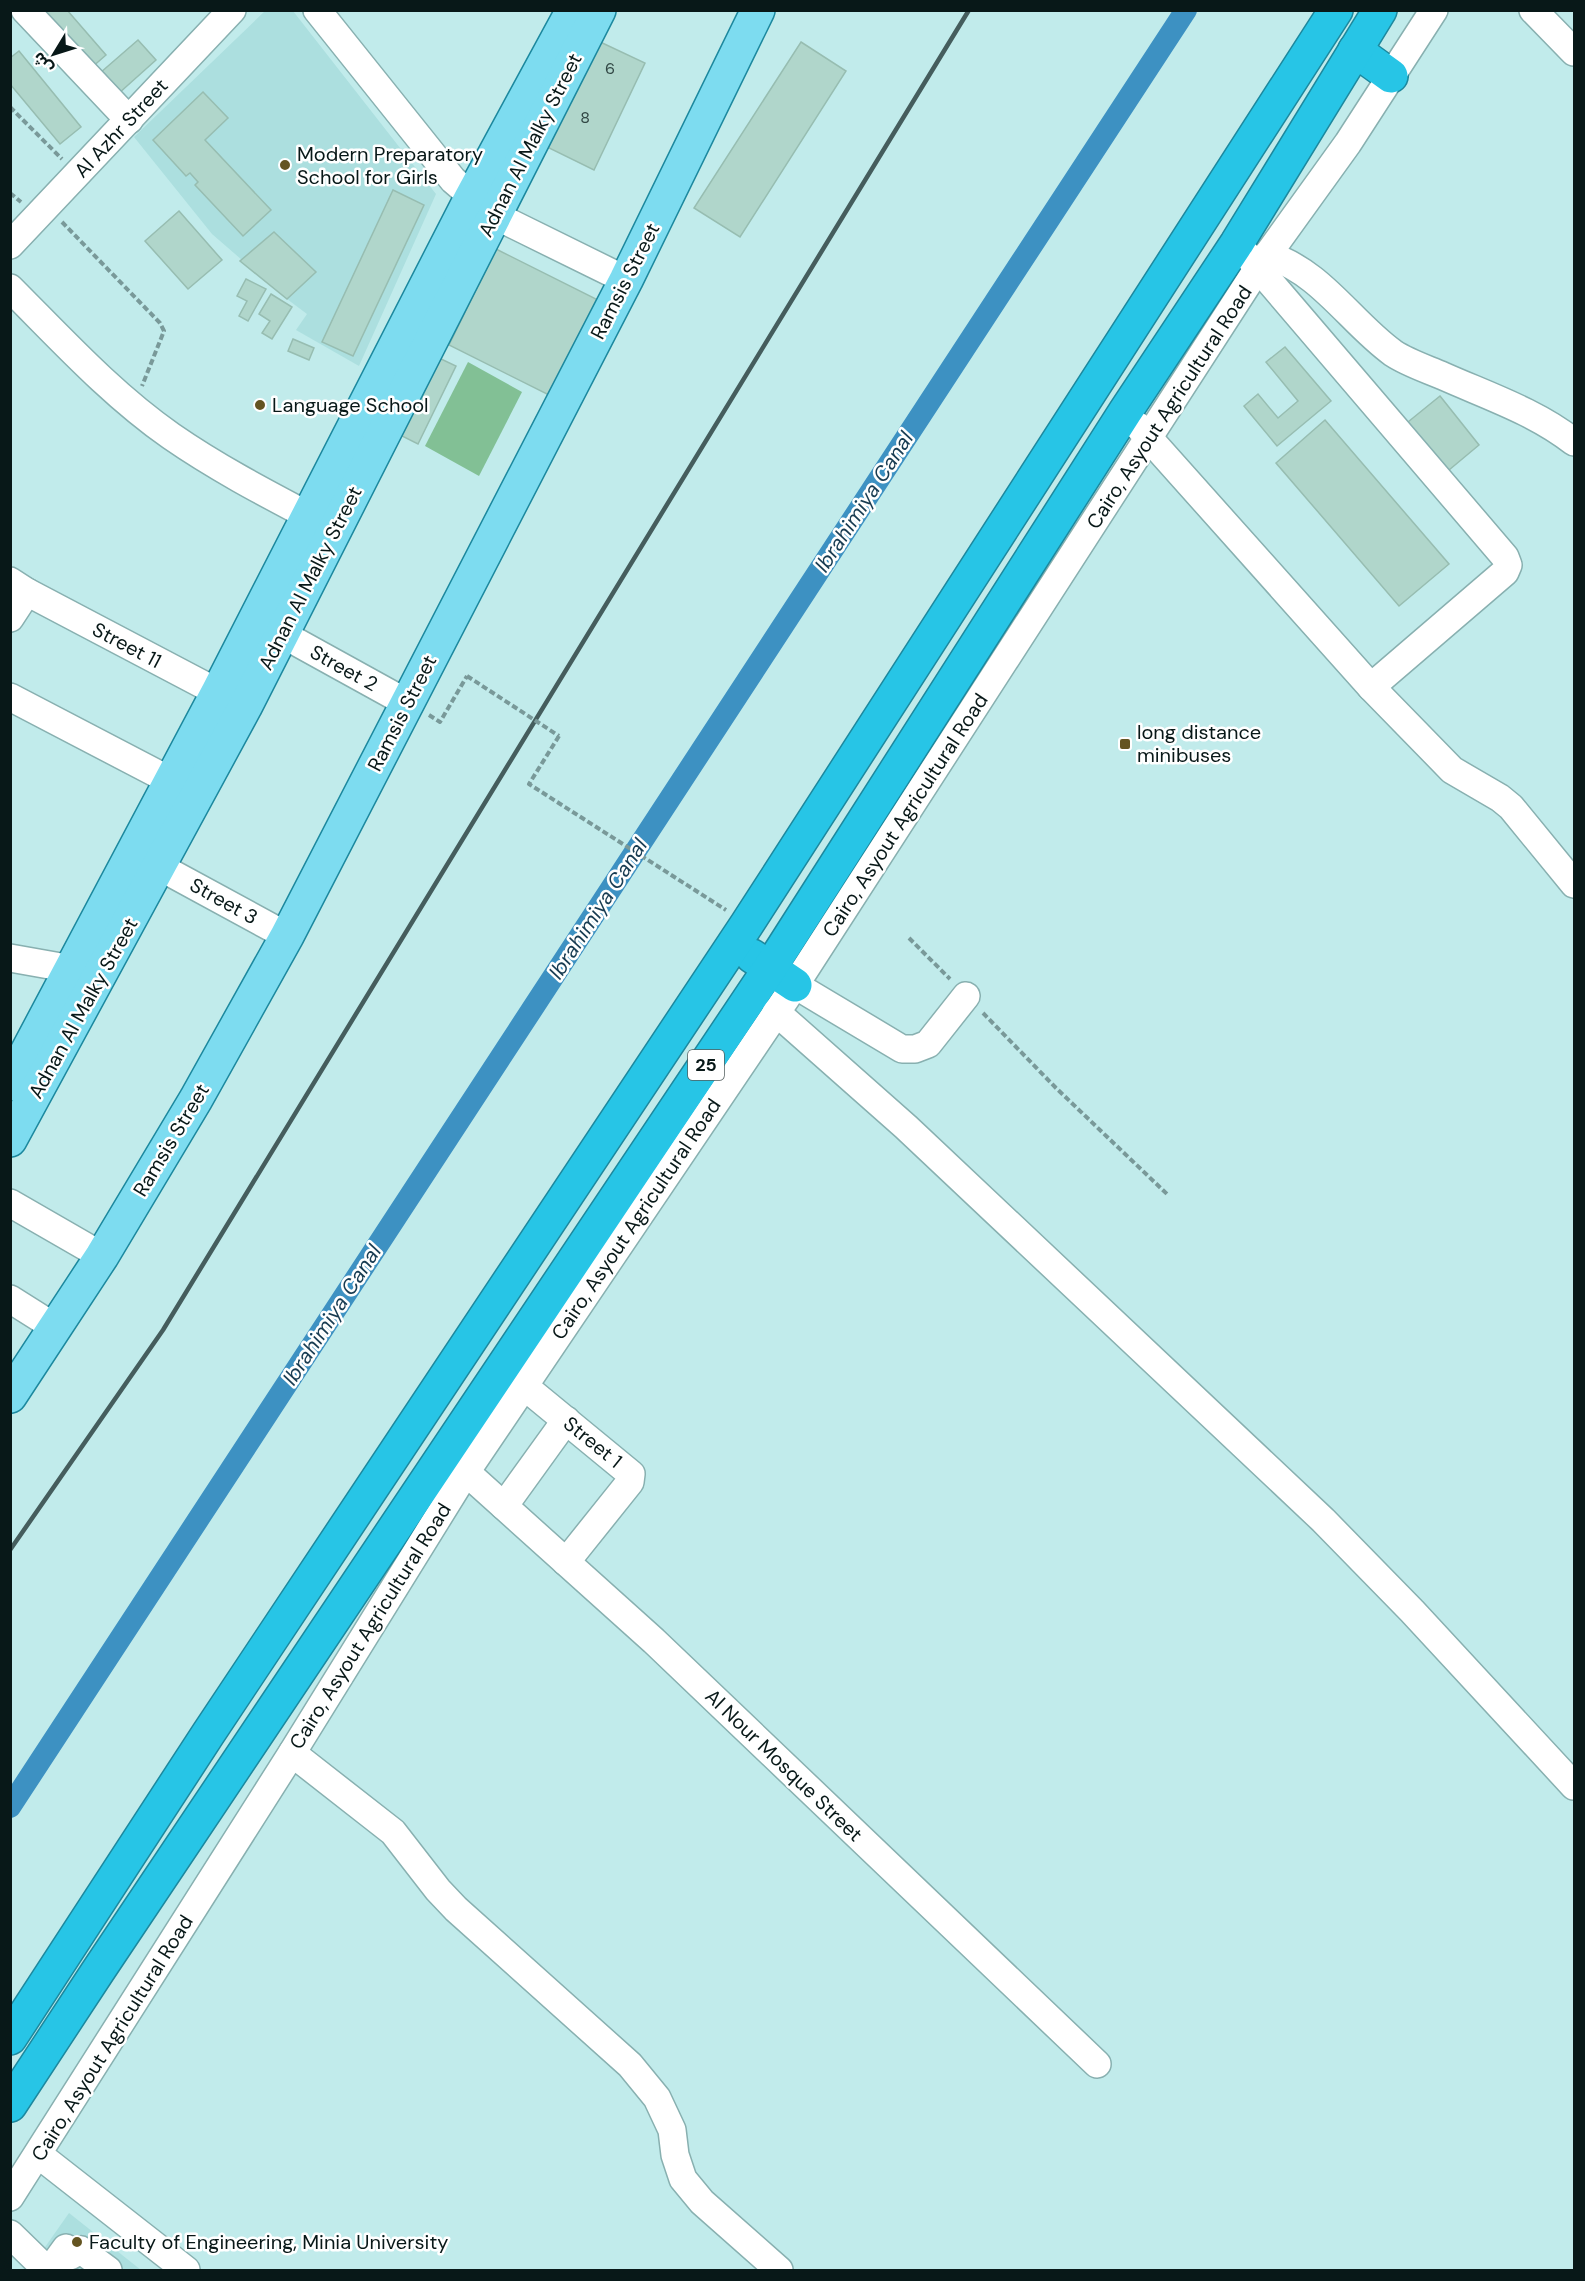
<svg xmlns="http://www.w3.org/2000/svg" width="1585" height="2281" viewBox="0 0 1585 2281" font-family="'DM Sans','Noto Sans Arabic',sans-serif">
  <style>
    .built { fill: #acdfdf }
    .green { fill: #82c095 }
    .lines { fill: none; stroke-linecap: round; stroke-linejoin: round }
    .canal { stroke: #3d91c2; stroke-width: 22 }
    .building { fill: #b0d6cb; stroke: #97bdb1; stroke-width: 1.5 }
    .minor-casing { stroke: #88b0b0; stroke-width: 30 }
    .major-casing { stroke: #1c889e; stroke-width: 36 }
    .highway-casing { stroke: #1c889e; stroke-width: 36 }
    .path { stroke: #799999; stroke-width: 4; stroke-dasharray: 6 3; stroke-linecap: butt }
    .minor { stroke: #fff; stroke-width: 27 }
    .major { stroke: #7ddcf0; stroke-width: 33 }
    .highway { stroke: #27c5e6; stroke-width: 33 }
    .rail { stroke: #455d5d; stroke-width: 4.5 }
    .path-bridge { stroke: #799999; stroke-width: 4; stroke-dasharray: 6 3; stroke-linecap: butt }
    .poi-dot { fill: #645421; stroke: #fff; stroke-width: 2 }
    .labels { text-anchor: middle; stroke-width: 5; stroke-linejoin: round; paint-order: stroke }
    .number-label { font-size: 16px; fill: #324845 }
    .shield { fill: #fff; stroke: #525d5d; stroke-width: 1.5 }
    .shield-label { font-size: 18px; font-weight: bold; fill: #081818 }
    .street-label { font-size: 20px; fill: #081818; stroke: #fff }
    .poi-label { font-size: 20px; fill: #081818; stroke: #fff; text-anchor: start }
    .water-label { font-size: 21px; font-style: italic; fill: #183c52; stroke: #fff }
  </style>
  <rect width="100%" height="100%" fill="#c1ebeb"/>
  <!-- built -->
  <g class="built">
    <polygon points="265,11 293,11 436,194 359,366 296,330 307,314 287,299 212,234 134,137"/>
    <polygon points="69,2213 141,2270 29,2270"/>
  </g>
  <!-- green -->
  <polygon class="green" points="468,362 522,392 479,476 425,446"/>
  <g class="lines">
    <!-- canal -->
    <polyline class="canal" points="10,1807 1186,10"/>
  </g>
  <!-- building -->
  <g class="building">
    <polygon points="27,10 67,10 106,55 83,75"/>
    <polygon points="138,40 156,60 118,94 100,73"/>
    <polygon points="596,40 645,63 594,170 545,146"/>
    <polygon points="801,42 846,71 740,237 694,208"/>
    <polygon points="19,51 81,127 60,144 10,84 10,58"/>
    <polygon points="203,92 228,118 205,140 271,210 243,236 195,185 198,182 190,173 186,176 153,140"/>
    <polygon points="393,190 424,205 353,356 322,342"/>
    <polygon points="179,211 222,260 188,289 145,241"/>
    <polygon points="274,232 316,272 287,299 240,261"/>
    <polygon points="496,249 602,302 555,398 449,345"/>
    <polygon points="246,279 266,289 248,321 239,316 247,301 237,296"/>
    <polygon points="271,294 292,307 272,339 262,333 270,321 259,314"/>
    <polygon points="293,339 314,348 309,360 288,351"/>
    <polygon points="1285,347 1331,401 1277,446 1244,406 1258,394 1278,418 1298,401 1266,362"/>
    <polygon points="439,358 456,366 418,444 400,435"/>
    <polygon points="1440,396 1479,445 1443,475 1403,426"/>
    <polygon points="1325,420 1449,564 1399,606 1276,463"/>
  </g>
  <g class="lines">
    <!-- minor casing -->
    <g class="minor-casing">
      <g id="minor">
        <polyline points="25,10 129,120"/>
        <polyline points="317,10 453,180 494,215 626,280"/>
        <polyline points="1533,10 1574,52"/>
        <polyline points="10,245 232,10"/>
        <polyline points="1247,255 1505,557 1508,565 1505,572 1371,687"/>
        <path d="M 1267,255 C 1321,271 1350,322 1393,353 C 1408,363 1427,369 1443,376 C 1488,396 1536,412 1574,442"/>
        <path d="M 10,288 C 62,340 111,394 171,436 C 220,470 273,497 326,525"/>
        <polyline points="1138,426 1371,687 1452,770 1500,798 1511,807 1574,884"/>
        <polyline points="10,581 27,592 236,702"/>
        <polyline points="10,618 27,592"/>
        <polyline points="282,634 407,703"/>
        <polyline points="10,697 171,781"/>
        <polyline points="160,867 287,936"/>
        <polyline points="10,958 72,969"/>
        <polyline points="795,985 902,1049 915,1049 928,1044 966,996"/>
        <polyline points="776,1012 906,1127 1323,1520 1412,1611 1574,1786"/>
        <polyline points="10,1203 102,1256"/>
        <polyline points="10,1299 56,1328"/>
        <polyline points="524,1386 631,1474 630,1482 566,1562"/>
        <polyline points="466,1472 654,1641 1097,2064"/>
        <polyline points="504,1506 566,1420"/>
        <polyline points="292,1753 393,1832 438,1890 456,1909 630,2065 657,2098 672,2130 675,2155 683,2179 702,2202 779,2270"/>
        <polyline points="39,2155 186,2270"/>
        <polyline points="10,2197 292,1753 466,1472 795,985 1258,268 1348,143 1434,10"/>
        <polyline points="10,2234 47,2270"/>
        <polyline points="50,2270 66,2248 70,2256 81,2250 108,2270"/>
      </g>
    </g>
    <!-- major casing -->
    <g class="major-casing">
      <g id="major">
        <polyline points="10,1084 218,692 471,198 573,10"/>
        <polyline points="10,1140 245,707 599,10"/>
        <polyline points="10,1396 102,1256 196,1099 287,936 626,280 758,10"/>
      </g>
    </g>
    <!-- highway casing -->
    <g class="highway-casing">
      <g id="highway">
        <polyline points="1355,50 1391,76"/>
        <polyline points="752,956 795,985"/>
        <polyline points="10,2038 208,1734 747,924 1336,10"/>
        <polyline points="10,2105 98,1971 770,968 1125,412 1237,243 1380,10"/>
      </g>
    </g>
    <!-- path -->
    <g class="path">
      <polyline points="10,107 62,159"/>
      <polyline points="10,193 21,202"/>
      <polyline points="62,222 160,323 164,331 142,386"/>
      <polyline points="429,715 440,722 467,676"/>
      <polyline points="559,736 529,784 726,910"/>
      <polyline points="909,938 950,979"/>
      <polyline points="983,1013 1056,1088 1168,1195"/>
    </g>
    <!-- minor -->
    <use href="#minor" class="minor"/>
    <!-- major -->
    <use href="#major" class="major"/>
    <!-- highway -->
    <use href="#highway" class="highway"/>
    <!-- rail -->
    <polyline class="rail" points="10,1550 163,1330 969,10"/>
    <!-- path-bridge -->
    <polyline class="path-bridge" points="467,676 559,736"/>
  </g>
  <!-- markers -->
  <g class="poi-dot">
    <circle cx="285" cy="165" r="6"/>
    <circle cx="260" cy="405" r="6"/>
    <rect x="1119" y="738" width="12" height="12" rx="3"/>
    <circle cx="77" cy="2242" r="6"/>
  </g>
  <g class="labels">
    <!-- number labels -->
    <g class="number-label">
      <text x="610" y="74">6</text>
      <text x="585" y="123">8</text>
    </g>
    <!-- shield labels -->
    <rect class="shield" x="688" y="1050" width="36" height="30" rx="4.5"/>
    <g class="shield-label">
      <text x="706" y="1071">25</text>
    </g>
    <!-- street labels -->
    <g class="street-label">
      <text transform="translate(121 128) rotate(-47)" y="7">Al Azhr Street</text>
      <text transform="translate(530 145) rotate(-63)" y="7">Adnan Al Malky Street</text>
      <text transform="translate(625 281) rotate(-63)" y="7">Ramsis Street</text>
      <text transform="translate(1169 407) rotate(-57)" y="7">Cairo, Asyout Agricultural Road</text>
      <text transform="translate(310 578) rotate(-63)" y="7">Adnan Al Malky Street</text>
      <text transform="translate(127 645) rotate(28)" y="7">Street 11</text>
      <text transform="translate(344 668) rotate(29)" y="7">Street 2</text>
      <text transform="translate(402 713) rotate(-63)" y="7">Ramsis Street</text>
      <text transform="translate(905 815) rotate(-57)" y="7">Cairo, Asyout Agricultural Road</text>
      <text transform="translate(224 901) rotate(29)" y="7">Street 3</text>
      <text transform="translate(83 1008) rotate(-61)" y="7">Adnan Al Malky Street</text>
      <text transform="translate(171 1140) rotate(-59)" y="7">Ramsis Street</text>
      <text transform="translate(636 1219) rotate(-56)" y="7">Cairo, Asyout Agricultural Road</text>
      <text transform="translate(593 1442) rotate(39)" y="7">Street 1</text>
      <text transform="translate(370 1626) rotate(-58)" y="7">Cairo, Asyout Agricultural Road</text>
      <text transform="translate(784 1765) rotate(44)" y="7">Al Nour Mosque Street</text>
      <text transform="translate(112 2038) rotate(-58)" y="7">Cairo, Asyout Agricultural Road</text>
    </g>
    <!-- poi labels -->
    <g class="poi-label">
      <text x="297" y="161">Modern Preparatory<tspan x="297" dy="23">School for Girls</tspan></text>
      <text x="272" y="412">Language School</text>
      <text x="1137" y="739">long distance<tspan x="1137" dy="23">minibuses</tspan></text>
      <text x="89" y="2249">Faculty of Engineering, Minia University</text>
    </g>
    <!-- water labels -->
    <g class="water-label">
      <text transform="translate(864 502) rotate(-57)" y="7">Ibrahimiya Canal</text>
      <text transform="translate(598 909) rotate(-57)" y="7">Ibrahimiya Canal</text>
      <text transform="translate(332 1315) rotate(-57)" y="7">Ibrahimiya Canal</text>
    </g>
  </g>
  <!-- border -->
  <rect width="1585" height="2281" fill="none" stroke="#081818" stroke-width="24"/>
  <!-- north arrow -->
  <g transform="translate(54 54) rotate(232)" stroke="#ffffff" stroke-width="4.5" paint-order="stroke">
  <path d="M0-4.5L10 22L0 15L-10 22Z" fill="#081818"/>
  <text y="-9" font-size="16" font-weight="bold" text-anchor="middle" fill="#081818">ش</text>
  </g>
</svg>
